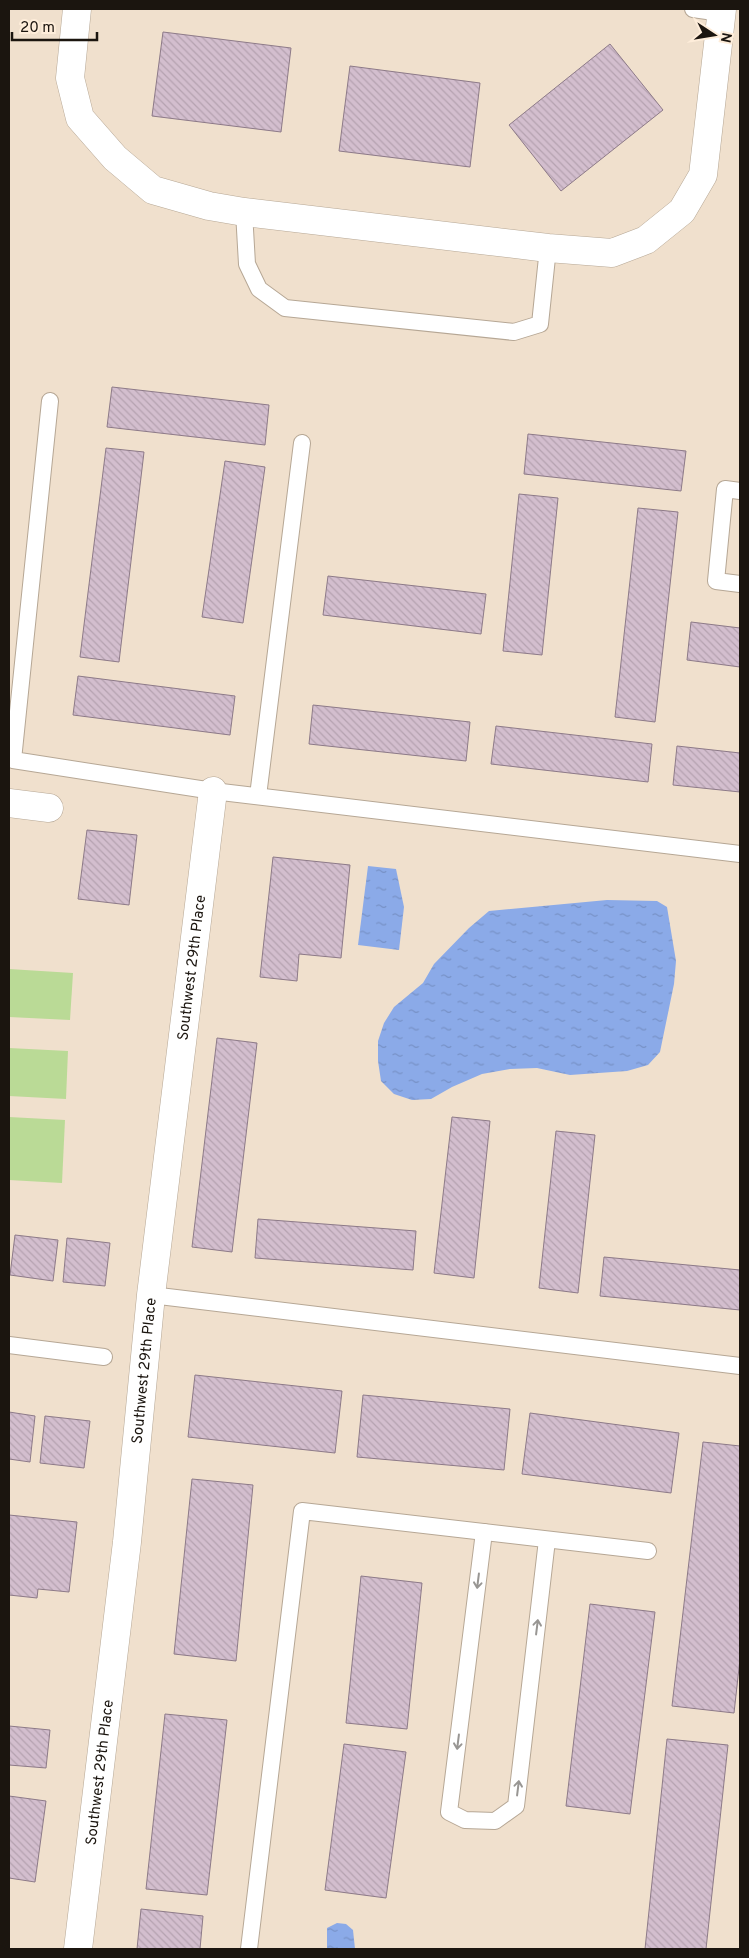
<svg xmlns="http://www.w3.org/2000/svg" width="749" height="1958" viewBox="0 0 749 1958" font-family="Overpass,sans-serif">
  <style>
    .pitch { fill: #bada96 }
    .water { fill: url(#water-ripples) }
    .building { fill: url(#building-back-hatch); stroke: #8d7a88 }
    .lines { fill: none; stroke-linecap: round; stroke-linejoin: round }
    .service-casing { stroke: #b6a795; stroke-width: 18 }
    .minor-casing { stroke: #b6a795; stroke-width: 29 }
    .service { stroke: #fff; stroke-width: 16 }
    .minor { stroke: #fff; stroke-width: 28 }
    .oneway { stroke: #989693 }
    .labels { text-anchor: middle; stroke-width: 5; stroke-linejoin: round; paint-order: stroke }
    .street-label { font-size: 15px; fill: #1b150f; stroke: #feedda }
  </style>
  <defs>
    <pattern id="water-ripples" width="26" height="14" patternUnits="userSpaceOnUse" patternTransform="scale(1.25)"><rect width="26" height="14" fill="#8baae8"/><path d="M2 4q2-2 4 0t4 0M15 11q2-2 4 0t4 0" fill="none" stroke="#7791c6"/></pattern>
    <pattern id="building-back-hatch" width="6" height="6" patternUnits="userSpaceOnUse" patternTransform="scale(1.25)"><rect width="6" height="6" fill="#d3bece"/><path d="M-1 5l2 2M0 0l6 6M5-1l2 2" fill="none" stroke="#b5a2b0"/></pattern>
  </defs>
  <rect width="100%" height="100%" fill="#f0e0cd"/>
  <!-- pitch -->
  <g class="pitch">
    <polygon points="9,969 73,973 70,1020 9,1017"/>
    <polygon points="9,1048 68,1051 66,1099 9,1096"/>
    <polygon points="9,1117 65,1120 62,1183 9,1180"/>
  </g>
  <!-- water -->
  <g class="water">
    <polygon points="368,866 396,869 404,907 399,950 358,945"/>
    <polygon points="607,900 657,901 667,907 676,961 674,984 660,1052 648,1065 627,1071 570,1075 537,1068 510,1069 482,1074 452,1087 431,1099 412,1100 394,1094 381,1081 378,1061 378,1041 384,1023 394,1007 423,983 434,964 469,928 489,911"/>
    <polygon points="337,1923 346,1924 353,1930 355,1949 327,1949 327,1928"/>
  </g>
  <!-- building -->
  <g class="building">
    <polygon points="163,32 291,48 281,132 152,116"/>
    <polygon points="610,44 663,110 561,191 509,125"/>
    <polygon points="350,66 480,83 470,167 339,151"/>
    <polygon points="112,387 269,405 265,445 107,427"/>
    <polygon points="528,434 686,451 681,491 524,474"/>
    <polygon points="106,448 144,452 119,662 80,657"/>
    <polygon points="225,461 265,467 243,623 202,617"/>
    <polygon points="519,494 558,498 542,655 503,651"/>
    <polygon points="638,508 678,512 655,722 615,717"/>
    <polygon points="328,576 486,594 481,634 323,615"/>
    <polygon points="691,622 740,628 740,667 687,660"/>
    <polygon points="78,676 235,696 230,735 73,715"/>
    <polygon points="313,705 470,722 466,761 309,744"/>
    <polygon points="496,726 652,744 648,782 491,764"/>
    <polygon points="677,746 740,753 740,792 673,785"/>
    <polygon points="87,830 137,835 129,905 78,899"/>
    <polygon points="273,857 350,865 341,958 299,954 297,981 260,977"/>
    <polygon points="217,1038 257,1043 232,1252 192,1247"/>
    <polygon points="452,1117 490,1121 474,1278 434,1273"/>
    <polygon points="556,1131 595,1135 578,1293 539,1288"/>
    <polygon points="258,1219 416,1231 413,1270 255,1258"/>
    <polygon points="15,1235 58,1240 53,1281 10,1275"/>
    <polygon points="67,1238 110,1243 105,1286 63,1282"/>
    <polygon points="604,1257 740,1270 740,1310 600,1296"/>
    <polygon points="195,1375 342,1391 335,1453 188,1437"/>
    <polygon points="363,1395 510,1409 504,1470 357,1457"/>
    <polygon points="9,1412 35,1416 30,1462 9,1459"/>
    <polygon points="530,1413 679,1433 671,1493 522,1474"/>
    <polygon points="45,1416 90,1421 84,1468 40,1463"/>
    <polygon points="703,1442 740,1446 740,1659 734,1713 672,1706"/>
    <polygon points="192,1479 253,1485 236,1661 174,1654"/>
    <polygon points="9,1515 77,1522 69,1592 38,1589 37,1598 9,1595"/>
    <polygon points="361,1576 422,1583 407,1729 346,1723"/>
    <polygon points="590,1604 655,1612 630,1814 566,1806"/>
    <polygon points="165,1714 227,1720 207,1895 146,1889"/>
    <polygon points="9,1726 50,1730 46,1768 9,1765"/>
    <polygon points="667,1739 728,1745 706,1949 645,1949"/>
    <polygon points="344,1744 406,1752 386,1898 325,1890"/>
    <polygon points="9,1796 46,1801 35,1882 9,1878"/>
    <polygon points="141,1909 203,1916 200,1949 137,1949"/>
  </g>
  <g class="lines">
    <!-- service casing -->
    <g class="service-casing">
      <g id="service">
        <polyline points="693,9 721,13"/>
        <polyline points="244,212 247,264 259,289 285,308 514,332 540,324 548,248"/>
        <polyline points="50,401 13,760 213,791 740,854"/>
        <polyline points="740,491 725,489 716,581 740,584"/>
        <polyline points="258,796 302,443"/>
        <polyline points="151,1295 740,1366"/>
        <polyline points="9,1345 104,1357"/>
        <polyline points="484,1532 449,1812 465,1820 495,1821 516,1806 547,1540"/>
        <polyline points="249,1949 302,1511 648,1551"/>
      </g>
    </g>
    <!-- minor casing -->
    <g class="minor-casing">
      <g id="minor">
        <polyline points="77,9 70,78 80,118 115,158 153,190 209,206 244,212 548,248 612,253 646,240 682,211 703,175 722,9"/>
        <polyline points="9,803 49,808"/>
        <path id="s1" d="M 78,1949 L 127,1542 L 151,1295 L 213,791"/>
      </g>
    </g>
    <!-- service -->
    <use href="#service" class="service"/>
    <!-- minor -->
    <use href="#minor" class="minor"/>
  </g>
  <!-- one-way arrows -->
  <defs><path id="oneway-shaft" d="M-6 0H5M1.5-3L5.5 0L1.5 3" fill="none" stroke-width="1.6" stroke-linecap="round" stroke-linejoin="round" transform="scale(1.25)"/></defs>
  <g class="oneway">
    <use href="#oneway-shaft" transform="translate(478 1581) rotate(97)"/>
    <use href="#oneway-shaft" transform="translate(537 1627) rotate(-83)"/>
    <use href="#oneway-shaft" transform="translate(458 1742) rotate(97)"/>
    <use href="#oneway-shaft" transform="translate(518 1788) rotate(-83)"/>
  </g>
  <g class="labels">
    <!-- street labels -->
    <g class="street-label">
      <text dy="5" stroke="none"><textPath href="#s1" startOffset="988">Southwest 29th Place</textPath></text>
      <text dy="5" stroke="none"><textPath href="#s1" startOffset="582">Southwest 29th Place</textPath></text>
      <text dy="5" stroke="none"><textPath href="#s1" startOffset="178">Southwest 29th Place</textPath></text>
    </g>
  </g>
  <!-- border -->
  <rect width="749" height="1958" fill="none" stroke="#1b150f" stroke-width="20"/>
  <!-- north arrow -->
  <g transform="translate(714 35) rotate(102)" stroke="#feedda" stroke-width="4" paint-order="stroke">
  <path d="M0-4L9 19L0 12L-9 19Z" fill="#1b150f"/>
  <text y="-8" font-size="14" font-weight="bold" text-anchor="middle" fill="#1b150f">N</text>
  </g>
  <!-- scale -->
  <path d="M12 32v8h85v-8" fill="none" stroke="#1b150f" stroke-width="2.5"/>
  <text x="20" y="32" font-size="15" fill="#1b150f" stroke="#feedda" stroke-width="4" paint-order="stroke">20 m</text>
</svg>
